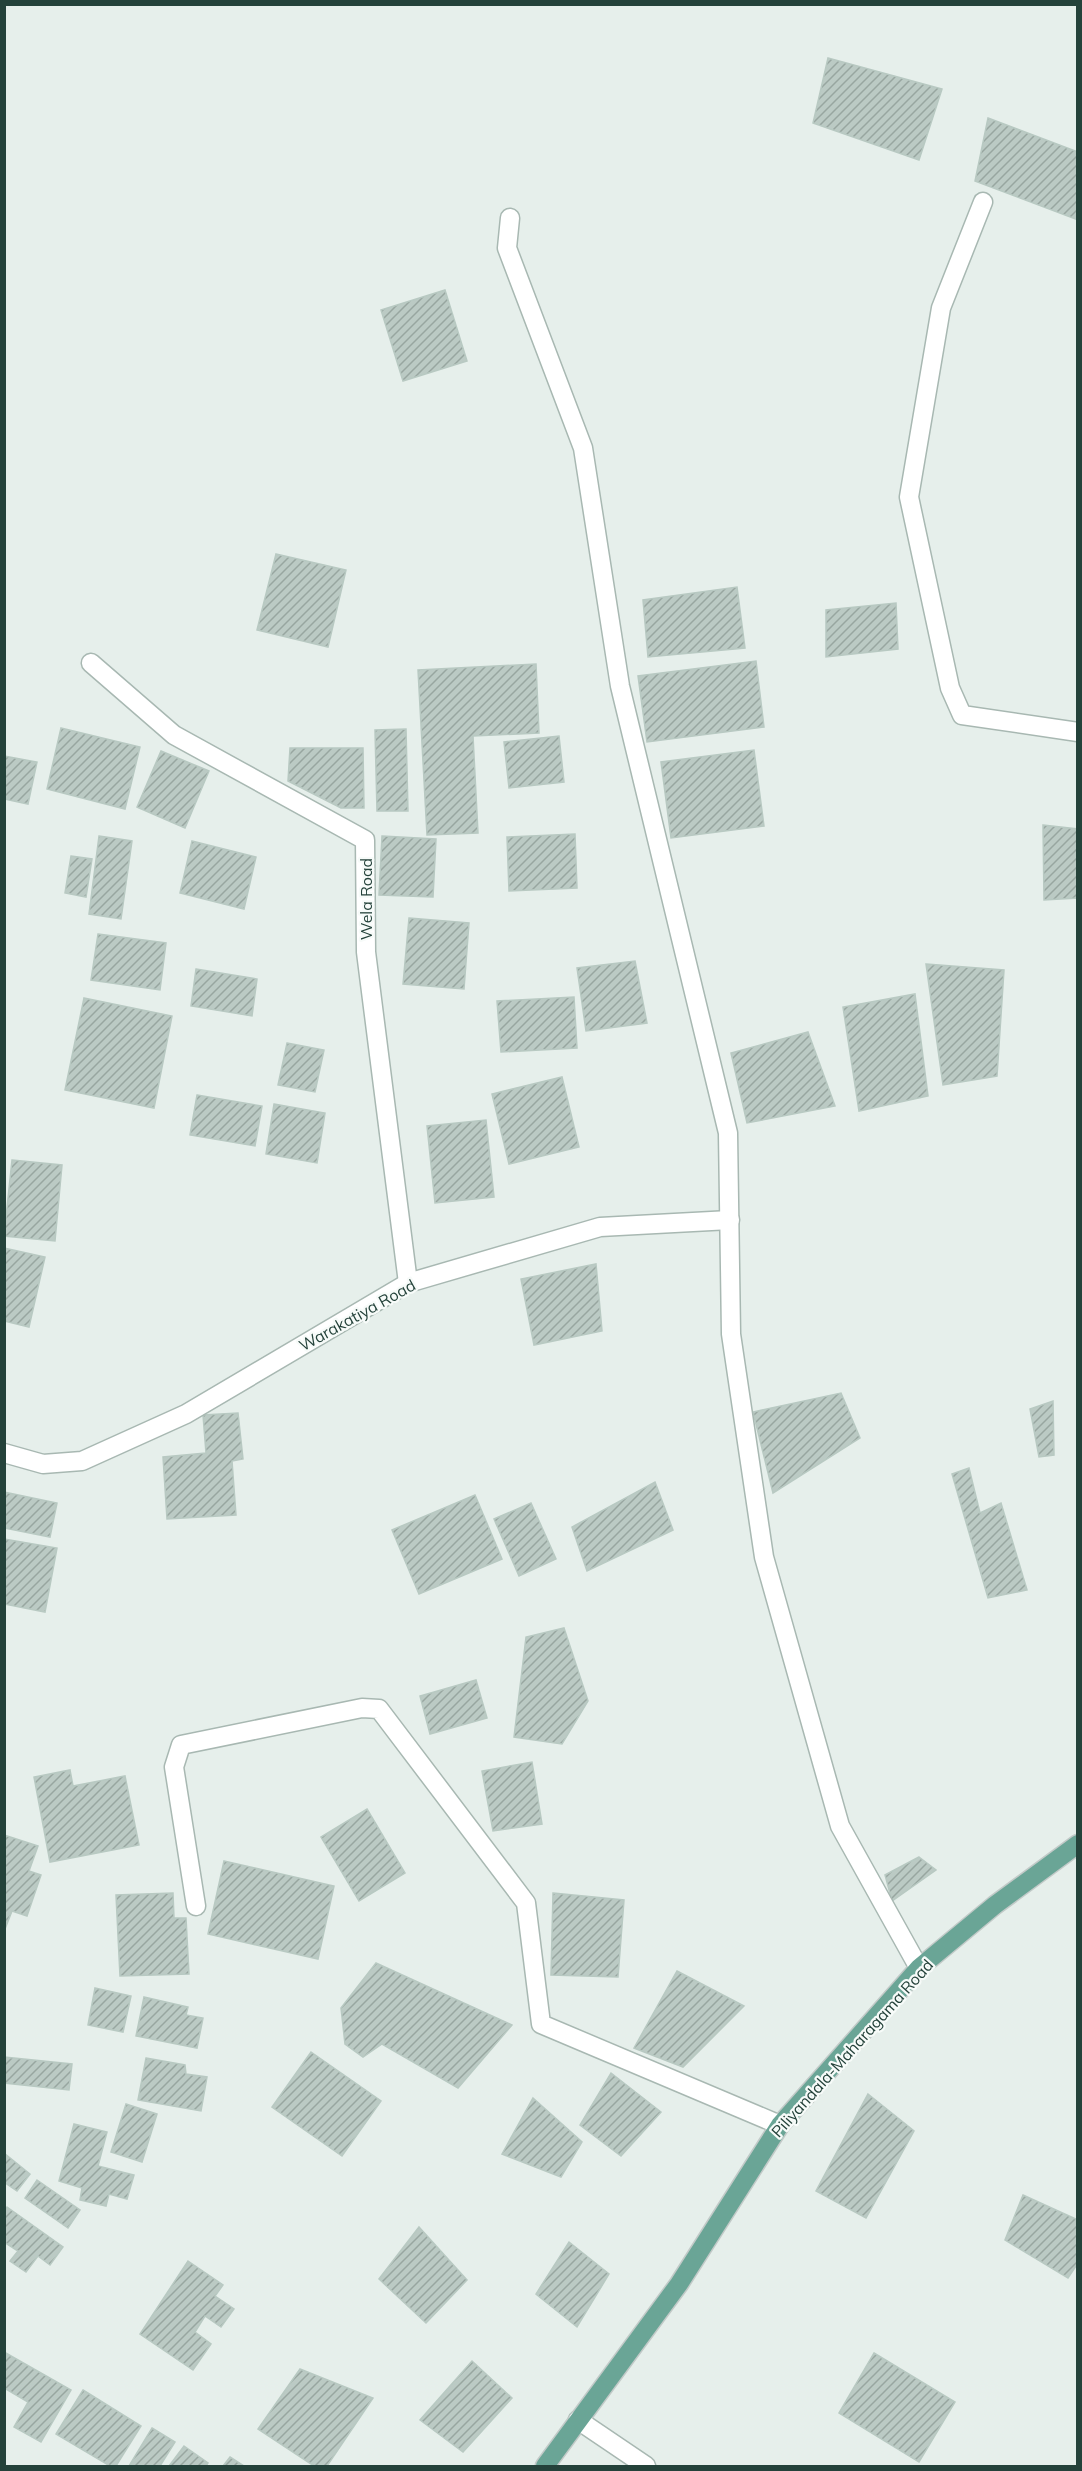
<svg xmlns="http://www.w3.org/2000/svg" width="1082" height="2471" viewBox="0 0 1082 2471" font-family="Mulish,sans-serif">
  <style>
    .building { fill: url(#building-hatch); stroke: #b8c9c2; stroke-width: 1.5 }
    .lines { fill: none; stroke-linecap: round; stroke-linejoin: round }
    .minor-casing { stroke: #a8b8b2; stroke-width: 21 }
    .major-casing { stroke: #c2cac8; stroke-width: 21 }
    .minor { stroke: #fff; stroke-width: 18 }
    .major { stroke: #6aa596; stroke-width: 18 }
    .labels { text-anchor: middle; stroke-width: 4.5; stroke-linejoin: round; paint-order: stroke }
    .street-label { font-size: 16px; fill: #24423a; stroke: #f7fbf9 }
  </style>
  <defs>
    <pattern id="building-hatch" width="6" height="6" patternUnits="userSpaceOnUse" patternTransform="scale(1.5)"><rect width="6" height="6" fill="#bbcac4"/><path d="M-1 1l2-2M0 6l6-6M5 7l2-2" fill="none" stroke="#98a6a0"/></pattern>
  </defs>
  <rect width="100%" height="100%" fill="#e6efeb"/>
  <!-- building -->
  <g class="building">
    <polygon points="828,58 942,89 919,160 813,123"/>
    <polygon points="988,118 1078,152 1078,220 975,181"/>
    <polygon points="445,290 467,361 403,381 381,310"/>
    <polygon points="276,554 346,570 328,647 257,630"/>
    <polygon points="737,587 745,648 648,657 643,600"/>
    <polygon points="896,603 898,649 826,657 826,610"/>
    <polygon points="756,661 764,727 647,742 638,676"/>
    <polygon points="536,664 539,733 473,736 478,833 427,835 418,670"/>
    <polygon points="61,728 140,747 125,809 47,789"/>
    <polygon points="406,729 408,811 377,811 375,730"/>
    <polygon points="559,736 564,782 509,788 504,742"/>
    <polygon points="290,748 363,748 364,808 341,808 288,781"/>
    <polygon points="754,750 764,826 671,838 661,762"/>
    <polygon points="161,751 209,771 185,828 137,807"/>
    <polygon points="4,756 37,762 28,804 4,799"/>
    <polygon points="1043,825 1078,829 1078,898 1044,900"/>
    <polygon points="575,834 577,888 509,891 507,837"/>
    <polygon points="99,836 132,841 121,919 89,914"/>
    <polygon points="382,836 436,839 433,897 379,895"/>
    <polygon points="192,841 256,857 244,909 180,893"/>
    <polygon points="71,856 92,859 86,897 65,893"/>
    <polygon points="409,918 469,923 464,989 403,984"/>
    <polygon points="98,934 166,943 160,990 91,980"/>
    <polygon points="635,961 647,1023 586,1031 577,968"/>
    <polygon points="926,964 1004,970 997,1076 943,1085"/>
    <polygon points="196,969 257,979 252,1016 191,1006"/>
    <polygon points="915,994 928,1096 859,1111 843,1007"/>
    <polygon points="574,997 577,1048 501,1052 497,1001"/>
    <polygon points="84,998 172,1016 154,1108 65,1090"/>
    <polygon points="808,1032 835,1106 747,1123 731,1053"/>
    <polygon points="287,1043 324,1050 315,1092 278,1085"/>
    <polygon points="562,1077 579,1147 509,1164 492,1094"/>
    <polygon points="197,1095 262,1106 255,1146 190,1135"/>
    <polygon points="274,1104 325,1113 317,1163 266,1154"/>
    <polygon points="486,1120 494,1197 435,1203 427,1126"/>
    <polygon points="12,1160 62,1165 55,1241 4,1236"/>
    <polygon points="4,1248 45,1257 29,1327 4,1321"/>
    <polygon points="596,1264 602,1331 534,1345 521,1279"/>
    <polygon points="841,1393 860,1438 773,1493 753,1412"/>
    <polygon points="1053,1401 1054,1455 1039,1457 1030,1409"/>
    <polygon points="238,1413 243,1459 232,1461 236,1515 167,1519 163,1457 206,1453 203,1415"/>
    <polygon points="969,1468 980,1513 1001,1503 1027,1590 988,1598 952,1474"/>
    <polygon points="655,1482 673,1530 587,1571 572,1527"/>
    <polygon points="4,1492 57,1503 50,1537 4,1528"/>
    <polygon points="475,1495 502,1559 419,1594 392,1530"/>
    <polygon points="531,1503 556,1559 519,1576 494,1519"/>
    <polygon points="4,1539 57,1548 45,1612 4,1604"/>
    <polygon points="564,1628 588,1701 562,1744 514,1737 526,1637"/>
    <polygon points="476,1680 487,1718 430,1734 420,1696"/>
    <polygon points="532,1762 542,1824 493,1831 482,1771"/>
    <polygon points="70,1770 73,1786 125,1776 139,1845 50,1862 34,1777"/>
    <polygon points="367,1809 405,1873 359,1901 321,1837"/>
    <polygon points="4,1835 38,1846 29,1871 41,1875 27,1916 12,1911 5,1929"/>
    <polygon points="919,1857 936,1870 892,1901 885,1875"/>
    <polygon points="224,1861 334,1886 318,1959 208,1934"/>
    <polygon points="173,1893 174,1918 186,1918 189,1974 120,1976 116,1895"/>
    <polygon points="553,1893 624,1900 618,1977 551,1975"/>
    <polygon points="376,1963 512,2025 458,2088 382,2044 363,2057 345,2044 341,2008"/>
    <polygon points="677,1971 744,2006 683,2067 634,2048"/>
    <polygon points="95,1988 131,1996 123,2032 88,2025"/>
    <polygon points="144,1997 188,2007 186,2015 203,2018 197,2048 136,2036"/>
    <polygon points="311,2052 381,2101 342,2156 272,2107"/>
    <polygon points="4,2057 72,2064 69,2090 4,2083"/>
    <polygon points="146,2058 185,2065 186,2074 207,2077 201,2111 138,2100"/>
    <polygon points="611,2073 661,2112 621,2156 580,2125"/>
    <polygon points="868,2094 914,2131 866,2218 816,2191"/>
    <polygon points="533,2098 582,2142 561,2177 502,2154"/>
    <polygon points="126,2104 157,2114 142,2162 111,2152"/>
    <polygon points="74,2124 107,2132 98,2166 134,2175 127,2199 109,2194 106,2206 80,2200 82,2188 59,2181"/>
    <polygon points="4,2153 30,2174 17,2191 4,2182"/>
    <polygon points="37,2180 80,2210 68,2228 25,2198"/>
    <polygon points="1023,2195 1078,2220 1078,2263 1068,2278 1005,2240"/>
    <polygon points="7,2207 63,2247 50,2265 38,2256 26,2272 10,2261 18,2251 4,2242 4,2211"/>
    <polygon points="419,2227 467,2280 426,2323 379,2279"/>
    <polygon points="569,2242 609,2274 577,2327 536,2294"/>
    <polygon points="188,2261 223,2285 215,2296 234,2309 221,2327 205,2316 195,2332 211,2344 193,2370 140,2334"/>
    <polygon points="4,2352 71,2390 41,2442 14,2427 28,2402 6,2389 4,2391"/>
    <polygon points="874,2353 955,2402 919,2462 839,2413"/>
    <polygon points="472,2361 512,2398 463,2452 420,2420"/>
    <polygon points="300,2369 373,2398 327,2466 314,2466 258,2429"/>
    <polygon points="83,2390 141,2426 116,2466 110,2466 56,2434"/>
    <polygon points="152,2428 175,2442 160,2466 129,2466"/>
    <polygon points="184,2446 208,2463 206,2466 169,2466"/>
    <polygon points="230,2457 244,2466 223,2466"/>
  </g>
  <g class="lines">
    <!-- minor casing -->
    <g class="minor-casing">
      <g id="minor">
        <polyline points="983,202 941,308 909,497 950,688 962,715 1078,732"/>
        <polyline points="510,218 507,248 583,448 620,686 728,1133 731,1334 764,1557 840,1826 919,1968"/>
        <polyline points="91,663 174,735 365,840 366,952 408,1283"/>
        <polyline points="4,1453 43,1464 82,1461 186,1414 408,1283 600,1227 730,1220"/>
        <polyline points="196,1906 174,1767 181,1745 362,1708 379,1709 526,1903 541,2024 780,2125"/>
        <polyline points="578,2420 646,2466"/>
      </g>
    </g>
    <!-- major casing -->
    <g class="major-casing">
      <polyline id="major" points="545,2466 679,2284 780,2125 919,1968 995,1905 1078,1844"/>
    </g>
    <!-- minor -->
    <use href="#minor" class="minor"/>
    <!-- major -->
    <use href="#major" class="major"/>
  </g>
  <g class="labels">
    <!-- street labels -->
    <g class="street-label">
      <text transform="translate(366 899) rotate(-90)" y="6">Wela Road</text>
      <text transform="translate(357 1315) rotate(-29)" y="6">Warakatiya Road</text>
      <text transform="translate(852 2048) rotate(-48)" y="6">Piliyandala-Maharagama Road</text>
    </g>
  </g>
  <!-- border -->
  <rect width="1082" height="2471" fill="none" stroke="#24423a" stroke-width="12"/>
</svg>
